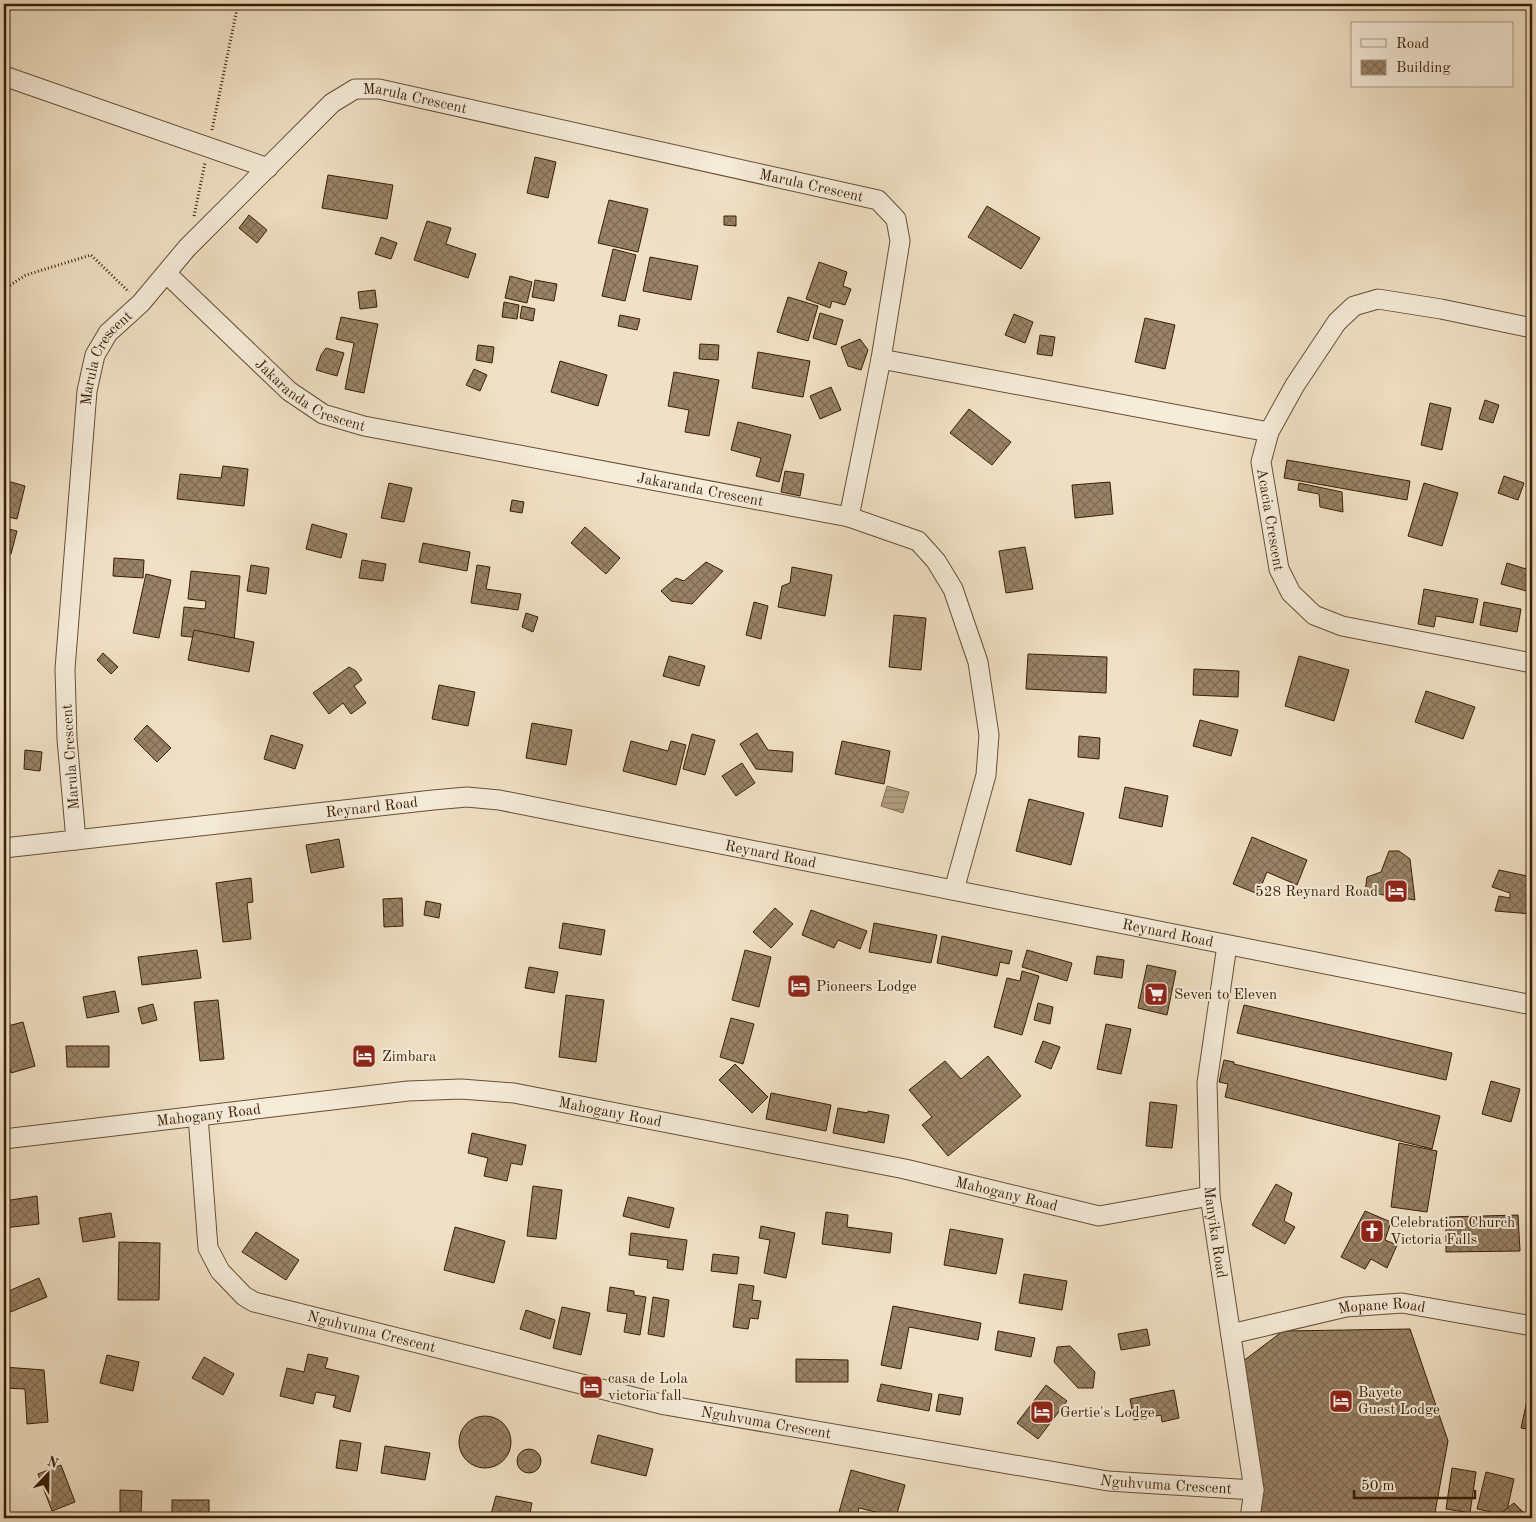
<svg xmlns="http://www.w3.org/2000/svg" width="1536" height="1522" viewBox="0 0 1536 1522" font-family="'Old Standard TT',serif">
  <style>
    .water { fill: url(#water-rules); stroke: #826b4f }
    .building { fill: url(#building-cross-hatch); stroke: #3a1e02 }
    .lines { fill: none; stroke-linecap: round; stroke-linejoin: round }
    .street-casing { stroke: #684f33; stroke-width: 21 }
    .path { stroke: #3a1e02; stroke-width: 3; stroke-dasharray: 1 2.5; stroke-linecap: butt }
    .street { stroke: #f5ecda; stroke-width: 19 }
    .labels { text-anchor: middle; stroke-width: 4; stroke-linejoin: round; paint-order: stroke }
    .street-label { font-size: 15px; fill: #3a1e02; stroke: #f5ecda }
    .poi-label { font-size: 15px; fill: #3a1e02; stroke: #f5ecda; text-anchor: start }
  </style>
  <defs>
    <pattern id="water-rules" width="6" height="5" patternUnits="userSpaceOnUse" patternTransform="scale(1.25)"><rect width="6" height="5" fill="#b29f83"/><path d="M0 2.5h6" fill="none" stroke="#928169"/></pattern>
    <pattern id="building-cross-hatch" width="8" height="8" patternUnits="userSpaceOnUse" patternTransform="scale(1.25)"><rect width="8" height="8" fill="#998368"/><path d="M0 0l8 8M0 8l8-8" fill="none" stroke="#7e6b53"/></pattern>
  </defs>
  <rect width="100%" height="100%" fill="#f0e1c6"/>
  <filter id="stains"><feTurbulence type="fractalNoise" baseFrequency=".004" numOctaves="4"/><feColorMatrix values="0 0 0 0 .2 0 0 0 0 .09 0 0 0 0 .02 0 0 0 .5 -.17"/></filter>
  <radialGradient id="worn" r=".72"><stop offset=".6" stop-color="#630" stop-opacity="0"/><stop offset="1" stop-color="#630" stop-opacity=".3"/></radialGradient>
  <!-- water -->
  <polygon class="water" points="887,786 909,792 903,813 881,806"/>
  <!-- building -->
  <g class="building">
    <polygon points="535,157 556,162 548,198 527,193"/>
    <polygon points="328,175 393,185 387,219 322,208"/>
    <polygon points="609,200 648,209 638,252 598,243"/>
    <polygon points="987,206 1040,238 1021,269 968,237"/>
    <polygon points="249,215 267,230 257,243 239,228"/>
    <polygon points="724,216 736,216 736,226 724,225"/>
    <polygon points="427,221 451,228 446,244 476,254 468,278 414,260"/>
    <polygon points="381,237 397,243 391,259 375,254"/>
    <polygon points="613,249 636,255 625,301 602,296"/>
    <polygon points="650,257 698,266 691,300 643,291"/>
    <polygon points="819,262 847,272 843,286 851,289 845,305 832,301 830,308 806,299"/>
    <polygon points="510,276 532,282 527,303 505,298"/>
    <polygon points="535,280 557,284 554,301 532,297"/>
    <polygon points="375,290 377,307 360,309 358,292"/>
    <polygon points="788,297 818,306 808,341 777,332"/>
    <polygon points="504,302 519,305 517,319 502,317"/>
    <polygon points="522,306 535,309 533,321 520,318"/>
    <polygon points="820,313 843,320 836,345 813,338"/>
    <polygon points="1014,314 1033,322 1025,343 1005,335"/>
    <polygon points="620,315 640,319 637,330 618,326"/>
    <polygon points="341,317 378,324 364,393 345,389 354,343 336,339"/>
    <polygon points="1145,318 1175,325 1165,369 1135,362"/>
    <polygon points="1040,335 1055,337 1052,356 1037,354"/>
    <polygon points="860,339 868,350 861,370 848,366 841,347"/>
    <polygon points="700,344 719,345 718,360 699,359"/>
    <polygon points="478,345 494,347 492,363 476,360"/>
    <polygon points="326,348 344,353 337,376 316,370 321,355"/>
    <polygon points="758,352 810,361 803,397 752,388"/>
    <polygon points="560,361 607,375 598,406 551,392"/>
    <polygon points="474,369 487,375 480,391 466,385"/>
    <polygon points="674,372 719,380 709,436 685,432 689,410 668,406"/>
    <polygon points="831,387 841,410 820,419 810,396"/>
    <polygon points="1485,400 1499,405 1493,423 1479,419"/>
    <polygon points="1430,403 1451,408 1442,450 1421,445"/>
    <polygon points="969,409 1011,442 992,465 950,433"/>
    <polygon points="738,422 791,435 779,482 756,476 761,458 731,450"/>
    <polygon points="1287,460 1410,481 1407,500 1284,478"/>
    <polygon points="223,466 248,469 244,506 177,499 180,474 221,478"/>
    <polygon points="785,471 804,474 800,496 781,492"/>
    <polygon points="1504,476 1524,483 1518,500 1498,493"/>
    <polygon points="4,480 25,486 17,519 4,516"/>
    <polygon points="1110,482 1113,514 1075,518 1072,485"/>
    <polygon points="389,483 412,488 404,522 381,518"/>
    <polygon points="1299,483 1342,492 1343,512 1320,507 1319,494 1298,490"/>
    <polygon points="1424,483 1458,493 1442,546 1408,536"/>
    <polygon points="512,500 524,502 522,513 510,511"/>
    <polygon points="312,524 347,534 341,558 306,549"/>
    <polygon points="585,527 620,558 606,574 571,543"/>
    <polygon points="4,528 17,531 11,554 4,553"/>
    <polygon points="423,543 470,552 467,571 419,562"/>
    <polygon points="1025,547 1033,589 1006,593 999,551"/>
    <polygon points="1532,547 1532,592 1530,592 1501,584 1507,563 1526,569"/>
    <polygon points="114,558 144,560 143,578 113,576"/>
    <polygon points="362,560 386,564 383,581 359,578"/>
    <polygon points="706,562 723,571 692,604 671,601 661,591 676,578 684,581"/>
    <polygon points="251,565 269,568 266,594 247,591"/>
    <polygon points="477,565 490,567 486,589 521,594 518,610 471,603"/>
    <polygon points="792,567 832,575 825,616 778,607 782,586 790,583"/>
    <polygon points="191,571 240,576 234,641 181,636 184,607 205,609 206,601 188,599"/>
    <polygon points="146,574 171,580 159,638 133,633"/>
    <polygon points="1424,589 1478,599 1473,623 1436,616 1434,627 1418,624"/>
    <polygon points="754,602 768,606 761,639 746,635"/>
    <polygon points="1484,602 1521,609 1517,632 1480,625"/>
    <polygon points="526,613 538,617 533,632 522,627"/>
    <polygon points="894,615 926,618 921,670 889,667"/>
    <polygon points="194,630 254,642 249,672 188,660"/>
    <polygon points="103,653 118,667 111,674 97,660"/>
    <polygon points="1028,654 1107,657 1106,693 1026,689"/>
    <polygon points="669,656 705,666 699,686 663,676"/>
    <polygon points="1299,656 1349,670 1334,721 1285,706"/>
    <polygon points="349,667 356,671 362,680 354,686 366,703 351,714 343,703 329,714 313,693"/>
    <polygon points="1194,669 1239,671 1238,697 1193,695"/>
    <polygon points="439,685 475,692 468,726 432,719"/>
    <polygon points="1426,691 1475,707 1463,739 1415,722"/>
    <polygon points="1200,720 1238,730 1231,756 1193,746"/>
    <polygon points="532,723 572,730 566,765 526,758"/>
    <polygon points="147,725 171,748 157,762 134,739"/>
    <polygon points="757,733 768,750 793,752 792,772 756,769 740,744"/>
    <polygon points="692,734 715,740 705,775 683,769"/>
    <polygon points="271,735 303,745 295,769 264,759"/>
    <polygon points="1079,736 1100,738 1099,759 1078,757"/>
    <polygon points="631,741 668,751 671,741 686,745 676,785 623,771"/>
    <polygon points="842,741 890,751 884,784 835,774"/>
    <polygon points="25,750 42,752 40,771 24,769"/>
    <polygon points="742,763 755,783 736,796 722,776"/>
    <polygon points="1125,787 1168,796 1162,827 1119,818"/>
    <polygon points="1029,799 1084,813 1071,865 1016,851"/>
    <polygon points="1252,837 1307,860 1297,885 1267,872 1258,894 1233,884"/>
    <polygon points="339,839 344,867 311,873 306,845"/>
    <polygon points="1389,851 1399,851 1410,859 1415,900 1365,892 1367,877 1381,872"/>
    <polygon points="1499,870 1532,877 1532,896 1528,896 1526,900 1532,902 1532,914 1495,911 1499,896 1510,898 1510,893 1492,887"/>
    <polygon points="251,878 253,902 247,903 251,939 223,942 216,883"/>
    <polygon points="402,898 403,926 384,927 383,899"/>
    <polygon points="426,901 441,904 439,918 424,915"/>
    <polygon points="775,908 793,924 771,948 753,932"/>
    <polygon points="811,910 867,931 860,949 838,940 834,948 802,935"/>
    <polygon points="563,923 605,930 601,955 559,948"/>
    <polygon points="874,923 937,935 931,963 869,952"/>
    <polygon points="942,936 1012,951 1009,964 1000,962 997,976 937,963"/>
    <polygon points="197,950 201,978 142,985 138,957"/>
    <polygon points="745,950 771,957 759,1007 732,1000"/>
    <polygon points="1027,950 1072,963 1067,981 1022,967"/>
    <polygon points="1097,956 1124,960 1122,978 1094,974"/>
    <polygon points="1147,965 1176,971 1167,1015 1138,1008"/>
    <polygon points="529,967 558,972 554,993 525,988"/>
    <polygon points="1022,971 1039,976 1022,1035 994,1027 1007,978 1020,981"/>
    <polygon points="115,991 119,1012 87,1018 83,997"/>
    <polygon points="566,995 604,1000 596,1062 559,1057"/>
    <polygon points="218,1000 224,1059 200,1061 194,1002"/>
    <polygon points="1038,1003 1053,1007 1050,1024 1034,1020"/>
    <polygon points="153,1004 157,1020 142,1024 138,1008"/>
    <polygon points="1244,1005 1452,1053 1446,1080 1237,1033"/>
    <polygon points="731,1018 754,1024 743,1064 720,1057"/>
    <polygon points="23,1022 35,1066 11,1073 6,1055 4,1055 4,1027"/>
    <polygon points="1106,1024 1131,1029 1121,1074 1097,1069"/>
    <polygon points="1043,1041 1060,1047 1051,1069 1035,1062"/>
    <polygon points="66,1046 109,1046 109,1067 67,1067"/>
    <polygon points="988,1056 1021,1096 948,1156 922,1125 932,1117 909,1090 945,1061 961,1079"/>
    <polygon points="1224,1060 1234,1062 1234,1064 1440,1116 1432,1149 1225,1097 1228,1084 1219,1082"/>
    <polygon points="735,1064 768,1097 752,1113 719,1080"/>
    <polygon points="1491,1081 1520,1089 1511,1122 1482,1114"/>
    <polygon points="771,1093 831,1105 826,1131 766,1119"/>
    <polygon points="1150,1102 1177,1105 1172,1148 1146,1146"/>
    <polygon points="838,1108 868,1113 868,1111 889,1115 884,1143 833,1133"/>
    <polygon points="472,1133 526,1145 522,1165 511,1163 507,1181 484,1176 488,1158 468,1153"/>
    <polygon points="1399,1143 1437,1151 1427,1212 1391,1207"/>
    <polygon points="1276,1184 1292,1193 1284,1221 1295,1227 1285,1244 1252,1225"/>
    <polygon points="533,1186 562,1190 556,1239 527,1236"/>
    <polygon points="37,1196 39,1224 4,1228 4,1201"/>
    <polygon points="628,1197 674,1208 669,1228 623,1216"/>
    <polygon points="1365,1211 1391,1222 1385,1240 1397,1245 1387,1268 1371,1259 1365,1269 1341,1257"/>
    <polygon points="826,1212 848,1215 847,1227 892,1233 890,1253 822,1244"/>
    <polygon points="111,1213 115,1237 83,1242 79,1218"/>
    <polygon points="1518,1215 1520,1251 1446,1252 1446,1217"/>
    <polygon points="761,1226 795,1233 786,1278 764,1273 770,1240 759,1238"/>
    <polygon points="455,1227 505,1241 494,1283 444,1270"/>
    <polygon points="950,1229 1003,1239 996,1274 944,1265"/>
    <polygon points="256,1232 299,1260 286,1280 242,1252"/>
    <polygon points="631,1233 687,1240 683,1270 667,1268 668,1260 629,1255"/>
    <polygon points="119,1242 160,1243 159,1300 118,1300"/>
    <polygon points="713,1254 739,1257 737,1274 711,1271"/>
    <polygon points="1024,1274 1067,1281 1062,1310 1019,1303"/>
    <polygon points="39,1278 47,1297 8,1313 4,1302 4,1293"/>
    <polygon points="739,1284 754,1286 752,1300 761,1301 758,1319 750,1318 748,1329 733,1327"/>
    <polygon points="610,1287 634,1291 634,1295 646,1297 640,1335 624,1332 627,1314 607,1311"/>
    <polygon points="653,1297 669,1300 664,1337 648,1334"/>
    <polygon points="893,1306 981,1323 978,1340 909,1327 901,1369 881,1365"/>
    <polygon points="562,1307 590,1313 581,1355 553,1348"/>
    <polygon points="526,1310 555,1320 550,1339 520,1329"/>
    <polygon points="1147,1329 1150,1345 1121,1350 1118,1334"/>
    <polygon points="1410,1329 1448,1441 1434,1518 1256,1518 1242,1362 1283,1331"/>
    <polygon points="998,1331 1035,1338 1031,1357 995,1350"/>
    <polygon points="1070,1346 1095,1372 1093,1388 1078,1388 1054,1362 1057,1347"/>
    <polygon points="308,1354 328,1358 325,1368 359,1376 350,1412 333,1407 336,1396 316,1392 313,1404 280,1396 287,1368 304,1372"/>
    <polygon points="107,1355 139,1362 133,1391 100,1383"/>
    <polygon points="204,1357 234,1374 223,1395 192,1378"/>
    <polygon points="796,1359 848,1360 848,1382 796,1382"/>
    <polygon points="4,1367 44,1370 48,1422 27,1424 25,1389 4,1388"/>
    <polygon points="1532,1378 1532,1430 1521,1428"/>
    <polygon points="881,1384 932,1394 929,1411 877,1401"/>
    <polygon points="1046,1385 1067,1401 1038,1439 1017,1423"/>
    <polygon points="1174,1390 1179,1418 1162,1422 1161,1415 1134,1420 1130,1399"/>
    <polygon points="939,1394 963,1398 960,1415 936,1411"/>
    <circle cx="485" cy="1442" r="26"/>
    <polygon points="598,1435 653,1449 646,1476 591,1463"/>
    <polygon points="340,1440 361,1443 357,1471 336,1468"/>
    <polygon points="385,1446 430,1453 425,1480 381,1473"/>
    <circle cx="529" cy="1461" r="12"/>
    <polygon points="61,1465 75,1502 52,1511 38,1474"/>
    <polygon points="1452,1468 1476,1472 1470,1513 1446,1509"/>
    <polygon points="851,1470 905,1485 896,1517 859,1508 857,1516 839,1512"/>
    <polygon points="1486,1472 1514,1479 1506,1515 1477,1509"/>
    <polygon points="120,1490 142,1491 141,1513 120,1512"/>
    <polygon points="496,1496 532,1503 529,1518 490,1518"/>
    <rect x="172" y="1500" width="37" height="18"/>
    <polygon points="1514,1503 1525,1514 1532,1514 1532,1518 1494,1518"/>
    <polygon points="773,1514 790,1515 790,1518 773,1518"/>
  </g>
  <g class="lines">
    <!-- street casing -->
    <g class="street-casing">
      <g id="street">
        <polyline points="4,76 268,168"/>
        <path id="s1" d="M 167,274 L 289,391 L 323,414 L 364,426 L 849,517 L 918,541 L 936,561 L 953,589 L 978,662 L 989,735 L 986,775 L 954,890"/>
        <path id="s2" d="M 1532,328 L 1441,309 L 1378,299 L 1354,306 L 1337,322 L 1295,385 L 1269,432 L 1261,462 L 1279,569 L 1291,593 L 1314,615 L 1342,626 L 1532,663"/>
        <polyline points="881,359 1269,432"/>
        <path id="s3" d="M 76,840 L 67,739 L 65,669 L 87,391 L 95,355 L 108,333 L 141,303 L 187,248 L 332,103 L 355,89 L 379,89 L 878,200 L 896,219 L 900,241 L 881,359 L 849,517"/>
        <path id="s4" d="M 4,848 L 433,800 L 467,797 L 499,800 L 1532,1005"/>
        <path id="s5" d="M 1227,945 L 1207,1083 L 1210,1196 L 1254,1490 L 1250,1518"/>
        <path id="s6" d="M 198,1116 L 208,1248 L 220,1271 L 244,1296 L 254,1302 L 665,1405 L 1108,1481 L 1254,1490"/>
        <path id="s7" d="M 4,1139 L 408,1091 L 461,1089 L 514,1093 L 905,1169 L 1099,1216 L 1210,1196"/>
        <path id="s8" d="M 1231,1334 L 1346,1307 L 1402,1303 L 1532,1326"/>
      </g>
    </g>
    <!-- path -->
    <g class="path">
      <polyline points="212,130 238,4"/>
      <polyline points="194,216 205,163"/>
      <polyline points="4,289 26,275 91,255 129,292"/>
    </g>
    <!-- street -->
    <use href="#street" class="street"/>
  </g>
  <!-- icons -->
  <defs>
    <g id="hotel-square" transform="scale(1.25)"><rect x="-9" y="-9" width="18" height="18" rx="4" fill="#8f2418" stroke="#f5ecda"/><path d="M-6-4.5h1.5V1H6V5H4.5V3h-9V5H-6ZM-4 0a1.8 1.8 0 1 1 3.6 0ZM.5 0V-2.5h3Q6-2.5 6 0Z" fill="#fff"/></g>
    <g id="supermarket-square" transform="scale(1.25)"><rect x="-9" y="-9" width="18" height="18" rx="4" fill="#8f2418" stroke="#f5ecda"/><path d="M-6-5.5h2.5l.6 2H6L4.5 2H-2.5L-4.4-4H-6ZM-1.5 3.2a1.3 1.3 0 1 0 .1 0ZM3 3.2a1.3 1.3 0 1 0 .1 0Z" fill="#fff"/></g>
    <g id="church-square" transform="scale(1.25)"><rect x="-9" y="-9" width="18" height="18" rx="4" fill="#8f2418" stroke="#f5ecda"/><path d="M-1.2-6h2.4v3.5h3.3v2.4h-3.3V6h-2.4V-.1h-3.3v-2.4h3.3Z" fill="#fff"/></g>
  </defs>
  <g fill-rule="evenodd">
    <use href="#hotel-square" x="1396" y="891"/>
    <use href="#hotel-square" x="799" y="986"/>
    <use href="#supermarket-square" x="1156" y="994"/>
    <use href="#hotel-square" x="364" y="1056"/>
    <use href="#church-square" x="1372" y="1231"/>
    <use href="#hotel-square" x="591" y="1387"/>
    <use href="#hotel-square" x="1341" y="1401"/>
    <use href="#hotel-square" x="1042" y="1412"/>
  </g>
  <g class="labels">
    <!-- street labels -->
    <g class="street-label">
      <text dy="5" stroke="none"><textPath href="#s3" startOffset="922">Marula Crescent</textPath></text>
      <text dy="5" stroke="none"><textPath href="#s3" startOffset="1328">Marula Crescent</textPath></text>
      <text dy="5" stroke="none"><textPath href="#s3" startOffset="489">Marula Crescent</textPath></text>
      <text dy="5" stroke="none"><textPath href="#s1" startOffset="190">Jakaranda Crescent</textPath></text>
      <text dy="5" stroke="none"><textPath href="#s1" startOffset="595">Jakaranda Crescent</textPath></text>
      <text dy="5" stroke="none"><textPath href="#s2" startOffset="424">Acacia Crescent</textPath></text>
      <text transform="translate(70 757) rotate(-94)" y="5">Marula Crescent</text>
      <text dy="5" stroke="none"><textPath href="#s4" startOffset="370">Reynard Road</textPath></text>
      <text dy="5" stroke="none"><textPath href="#s4" startOffset="775">Reynard Road</textPath></text>
      <text dy="5" stroke="none"><textPath href="#s4" startOffset="1180">Reynard Road</textPath></text>
      <text dy="5" stroke="none"><textPath href="#s7" startOffset="611">Mahogany Road</textPath></text>
      <text dy="5" stroke="none"><textPath href="#s7" startOffset="206">Mahogany Road</textPath></text>
      <text dy="5" stroke="none"><textPath href="#s7" startOffset="1016">Mahogany Road</textPath></text>
      <text dy="5" stroke="none"><textPath href="#s5" startOffset="289">Manyika Road</textPath></text>
      <text dy="5" stroke="none"><textPath href="#s8" startOffset="154">Mopane Road</textPath></text>
      <text dy="5" stroke="none"><textPath href="#s6" startOffset="326">Nguhvuma Crescent</textPath></text>
      <text dy="5" stroke="none"><textPath href="#s6" startOffset="731">Nguhvuma Crescent</textPath></text>
      <text dy="5" stroke="none"><textPath href="#s6" startOffset="1136">Nguhvuma Crescent</textPath></text>
    </g>
    <!-- poi labels -->
    <g class="poi-label">
      <text x="1378" y="896" text-anchor="end">528 Reynard Road</text>
      <text x="816" y="991">Pioneers Lodge</text>
      <text x="1174" y="999">Seven to Eleven</text>
      <text x="382" y="1061">Zimbara</text>
      <text x="1390" y="1227">Celebration Church<tspan x="1390" dy="17">Victoria Falls</tspan></text>
      <text x="608" y="1383">casa de Lola<tspan x="608" dy="17">victoria fall</tspan></text>
      <text x="1358" y="1397">Bayete<tspan x="1358" dy="17">Guest Lodge</tspan></text>
      <text x="1060" y="1417">Gertie's Lodge</text>
    </g>
  </g>
  <!-- margin -->
  <rect width="1536" height="1522" fill="none" stroke="#f0e1c6" stroke-width="20"/>
  <rect x="5" y="5" width="1526" height="1512" fill="none" stroke="#3a1e02" stroke-width="2.5"/>
  <rect x="10" y="10" width="1516" height="1502" fill="none" stroke="#3a1e02"/>
  <!-- legend -->
  <rect x="1351" y="22" width="162" height="65" fill="#f5ecda" stroke="#aa9a84"/>
  <rect x="1361" y="39" width="25" height="8" fill="#f5ecda" stroke="#aa9a84"/>
  <text x="1396" y="48" font-size="15" fill="#3a1e02">Road</text>
  <rect x="1361" y="60" width="25" height="15" fill="url(#building-cross-hatch)" stroke="#aa9a84"/>
  <text x="1396" y="72" font-size="15" fill="#3a1e02">Building</text>
  <!-- north arrow -->
  <g transform="translate(48 1474) rotate(22)" stroke="#f5ecda" stroke-width="4" paint-order="stroke">
  <path d="M0-4L9 19L0 12L-9 19Z" fill="#3a1e02"/>
  <text y="-8" font-size="14" font-weight="bold" text-anchor="middle" fill="#3a1e02">N</text>
  </g>
  <!-- scale -->
  <path d="M1354 1490v8h121v-8" fill="none" stroke="#3a1e02" stroke-width="2.5"/>
  <text x="1361" y="1490" font-size="15" fill="#3a1e02" stroke="#f5ecda" stroke-width="4" paint-order="stroke">50 m</text>
  <rect width="100%" height="100%" filter="url(#stains)"/>
  <rect width="100%" height="100%" fill="url(#worn)"/>
</svg>
